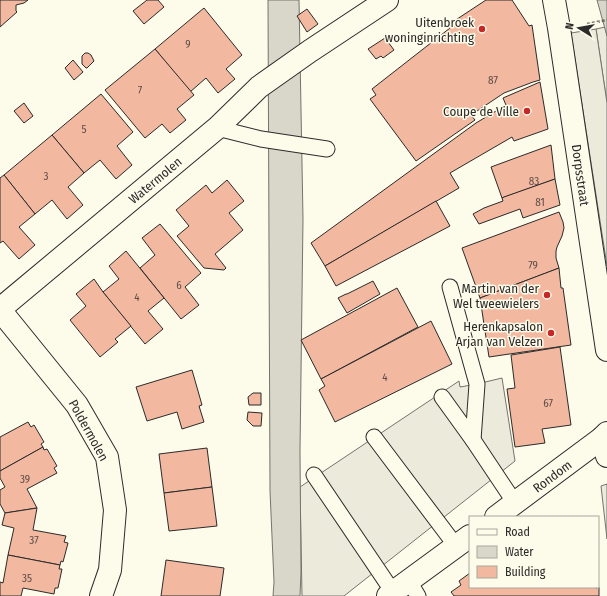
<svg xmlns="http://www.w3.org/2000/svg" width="607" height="596" viewBox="0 0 607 596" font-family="'Fira Sans Condensed',sans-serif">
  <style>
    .green { fill: #ecebdb; stroke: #74746e }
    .parking { fill: #eceadb; stroke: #74746e }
    .water { fill: #d8d7c9; stroke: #74746e }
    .building { fill: #f2b8a0; stroke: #2b2b2b }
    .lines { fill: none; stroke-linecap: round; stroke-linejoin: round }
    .lane-casing { stroke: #2b2b2b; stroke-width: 17 }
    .street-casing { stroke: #2b2b2b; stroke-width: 24 }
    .secondary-casing { stroke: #2b2b2b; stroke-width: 24 }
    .path { stroke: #6a6964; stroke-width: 2.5; stroke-dasharray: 3 2; stroke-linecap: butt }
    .lane { stroke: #fdfbea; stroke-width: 15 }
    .street { stroke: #fdfbea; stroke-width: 22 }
    .secondary { stroke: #fdfbea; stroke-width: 22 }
    .poi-dot { fill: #c62828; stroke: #fdfbea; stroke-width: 1.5 }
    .labels { text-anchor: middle; stroke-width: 3; stroke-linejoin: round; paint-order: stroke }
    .number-label { font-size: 11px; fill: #5d4e48 }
    .poi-label { font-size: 13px; fill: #2b2b2b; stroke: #fdfbea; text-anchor: end }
    .street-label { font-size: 13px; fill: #2b2b2b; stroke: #fdfbea }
  </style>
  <rect width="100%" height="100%" fill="#fdfbea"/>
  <!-- green -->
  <polygon class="green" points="605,27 607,36 607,103 596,29"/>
  <!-- parking -->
  <g class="parking">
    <polygon points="596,29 607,103 607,266 571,33"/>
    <polygon points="502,378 515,461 344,596 302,596 300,487 459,381 460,387 477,384"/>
    <polygon points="607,484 607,539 601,486"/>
  </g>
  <!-- water -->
  <g class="water">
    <polygon points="268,0 299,0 303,219 300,451 301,572 300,596 273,596 274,582 270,491"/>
    <polygon points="597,0 607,0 607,36"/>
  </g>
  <!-- building -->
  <g class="building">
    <polygon points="0,0 28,0 24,3 16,5 16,11 17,12 0,27"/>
    <polygon points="147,0 158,0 164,7 144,24 133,11"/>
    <polygon points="486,0 512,0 529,26 532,25 540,80 533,82 504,93 471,115 475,120 416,161 370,99 376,95 372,89 450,28 448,25"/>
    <polygon points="204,8 242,55 226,69 235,79 218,93 206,78 190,92 155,49"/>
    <polygon points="307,9 318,24 307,32 297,16"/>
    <polygon points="385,38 394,50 383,58 381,56 376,59 368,49"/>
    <polygon points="155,49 194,95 177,109 186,120 170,133 162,124 145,138 105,90"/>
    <polygon points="85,53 88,53 91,55 94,61 87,68 86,68 82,64 82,56"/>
    <polygon points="73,60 83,72 74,80 65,68"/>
    <polygon points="540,82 548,129 514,141 512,137 450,173 459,188 325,266 311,243 476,123 506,105 503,98"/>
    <polygon points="101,94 133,132 117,146 132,165 116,179 100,160 84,173 52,135"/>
    <polygon points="24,103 33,116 24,123 14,111"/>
    <polygon points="52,135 84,173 68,187 83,205 67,219 52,200 35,214 4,175"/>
    <polygon points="551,145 555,179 502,198 491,167"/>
    <polygon points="4,175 35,214 19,227 35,245 19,259 3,241 0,243 0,178"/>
    <polygon points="555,179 560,205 523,218 520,209 479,224 473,214 484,208 503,201 502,198 504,197"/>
    <polygon points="227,180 244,201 229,213 243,230 215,254 226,268 224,270 204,268 177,236 189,226 176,210 206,185 212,193"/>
    <polygon points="436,201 450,226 336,286 325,266"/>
    <polygon points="559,212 563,222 564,228 562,236 557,247 556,251 556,258 559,268 480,298 462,248"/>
    <polygon points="160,224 201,273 185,287 199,305 181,319 140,268 155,255 142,238"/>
    <polygon points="126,251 164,298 148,311 163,329 145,344 103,292 119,279 109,266"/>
    <polygon points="559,268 561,288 563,288 571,345 489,357 480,298"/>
    <polygon points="94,279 103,292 131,326 115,339 118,342 100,357 70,320 86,306 76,294"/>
    <polygon points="373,281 380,294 347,313 338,298 346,294 347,294"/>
    <polygon points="397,288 418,327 321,379 301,340"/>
    <polygon points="431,321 452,364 335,422 319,390 325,386 321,379"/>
    <polygon points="560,347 571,425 542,429 545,443 515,447 507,389 515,388 511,355"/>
    <polygon points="192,370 202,405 199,406 204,422 182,429 177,412 147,421 136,387"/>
    <polygon points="253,393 261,393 261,405 249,405 248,397"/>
    <polygon points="248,412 262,413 261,426 253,426 247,420"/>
    <polygon points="28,422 31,427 34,425 44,442 41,444 43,447 0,471 0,437"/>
    <polygon points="43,447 44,450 47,449 57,466 54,468 57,473 27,489 37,508 5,513 0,504 0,490 5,487 0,478 0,471"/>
    <polygon points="207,448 212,487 164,493 159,454"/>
    <polygon points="212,487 217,526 169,531 164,493"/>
    <polygon points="37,508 33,530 66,536 64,542 68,543 63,562 61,561 60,565 8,555 14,528 2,525 5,513"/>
    <polygon points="8,555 60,565 59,569 62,569 58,588 55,588 54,594 23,588 21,596 0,596 0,582 3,583"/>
    <polygon points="166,560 224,568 220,596 161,596"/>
    <polygon points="470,573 470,587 595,587 596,588 599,587 599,596 454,596 451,592 461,585 459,581"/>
  </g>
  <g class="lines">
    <!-- lane casing -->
    <g class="lane-casing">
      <g id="lane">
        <polyline points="217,128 261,139 327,149"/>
        <polyline points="450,287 477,384 473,440"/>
        <polyline points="442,397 473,440 515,503"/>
        <polyline points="374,437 456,546"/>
        <polyline points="314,475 393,592"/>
        <polyline points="409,581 418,596"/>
      </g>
    </g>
    <!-- street casing -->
    <g class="street-casing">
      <g id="street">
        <polyline points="0,309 217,128 259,87 310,51 387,0"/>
        <polyline points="0,310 77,405 107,457 115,510 110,570 101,596"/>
        <polyline points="602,438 607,456"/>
      </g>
    </g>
    <!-- secondary casing -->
    <g class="secondary-casing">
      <g id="secondary">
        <polyline points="554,0 559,28 607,350"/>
        <polyline points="496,517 602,438 607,433"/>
        <polyline points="388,596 470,536"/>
      </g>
    </g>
    <!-- path -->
    <polyline class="path" points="587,24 607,20"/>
    <!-- lane -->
    <use href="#lane" class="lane"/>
    <!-- street -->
    <use href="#street" class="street"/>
    <!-- secondary -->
    <use href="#secondary" class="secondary"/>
  </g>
  <!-- markers -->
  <g class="poi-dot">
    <circle cx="482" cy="29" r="4"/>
    <circle cx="527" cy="111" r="4"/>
    <circle cx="547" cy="295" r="4"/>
    <circle cx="551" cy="333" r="4"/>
  </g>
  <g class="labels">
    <!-- number labels -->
    <g class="number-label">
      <text x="188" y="48">9</text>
      <text x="493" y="84">87</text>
      <text x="140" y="94">7</text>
      <text x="84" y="133">5</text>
      <text x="46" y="180">3</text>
      <text x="534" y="185">83</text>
      <text x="540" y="206">81</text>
      <text x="533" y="269">79</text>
      <text x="179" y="289">6</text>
      <text x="137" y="301">4</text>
      <text x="385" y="381">4</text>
      <text x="548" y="407">67</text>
      <text x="25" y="483">39</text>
      <text x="34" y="544">37</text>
      <text x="27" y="582">35</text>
    </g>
    <!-- poi labels -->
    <g class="poi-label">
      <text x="474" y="27">Uitenbroek<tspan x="474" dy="15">woninginrichting</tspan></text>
      <text x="519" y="116">Coupe de Ville</text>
      <text x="539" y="293">Martin van der<tspan x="539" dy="15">Wel tweewielers</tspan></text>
      <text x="543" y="331">Herenkapsalon<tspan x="543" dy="15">Arjan van Velzen</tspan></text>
    </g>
    <!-- street labels -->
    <g class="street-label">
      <text transform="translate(581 175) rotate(82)" y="5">Dorpsstraat</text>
      <text transform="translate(155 180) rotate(-40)" y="5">Watermolen</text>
      <text transform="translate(89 430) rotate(61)" y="5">Poldermolen</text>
      <text transform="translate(552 476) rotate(-37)" y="5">Rondom</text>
    </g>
  </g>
  <!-- legend -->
  <rect x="469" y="516" width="130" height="72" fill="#fdfbea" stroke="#a9a89e"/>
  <rect x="477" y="529" width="20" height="6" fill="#fdfbea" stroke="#a9a89e"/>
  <text x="505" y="536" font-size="12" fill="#2b2b2b">Road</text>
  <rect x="477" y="546" width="20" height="12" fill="#d8d7c9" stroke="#a9a89e"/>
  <text x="505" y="556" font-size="12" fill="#2b2b2b">Water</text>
  <rect x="477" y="566" width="20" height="12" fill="#f2b8a0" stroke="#a9a89e"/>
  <text x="505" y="576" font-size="12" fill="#2b2b2b">Building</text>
  <!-- north arrow -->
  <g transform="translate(579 28) rotate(281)" stroke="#fdfbea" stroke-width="3" paint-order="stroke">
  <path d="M0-3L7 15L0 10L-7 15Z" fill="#2b2b2b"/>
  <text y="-6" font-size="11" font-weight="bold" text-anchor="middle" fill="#2b2b2b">N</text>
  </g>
</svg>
